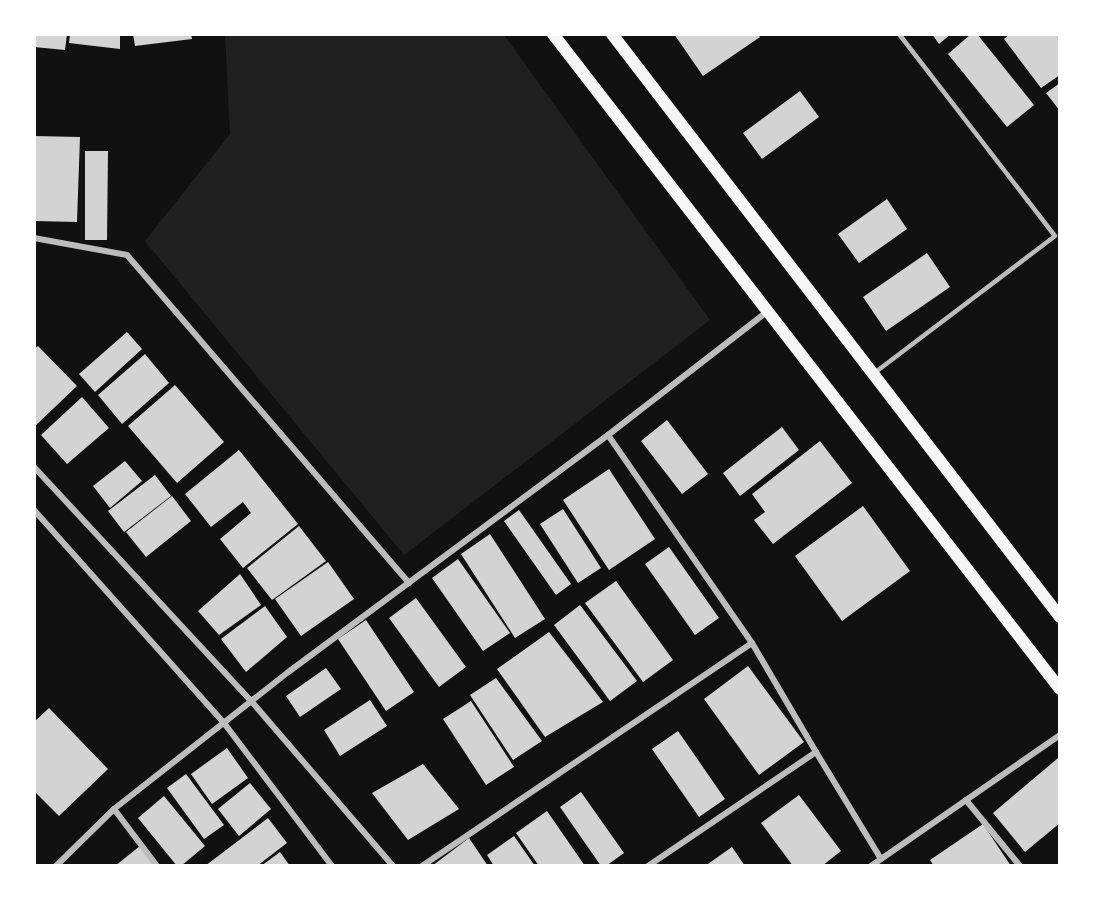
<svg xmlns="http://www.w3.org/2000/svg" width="1094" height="900" viewBox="0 0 1094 900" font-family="'Titillium Web',sans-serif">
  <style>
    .green { fill: #202020 }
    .building { fill: #d3d3d3 }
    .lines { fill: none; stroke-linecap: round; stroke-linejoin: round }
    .service { stroke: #bcbcbc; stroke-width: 4.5 }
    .minor { stroke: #bcbcbc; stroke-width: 6 }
    .secondary { stroke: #f5f5f5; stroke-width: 12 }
  </style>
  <rect width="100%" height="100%" fill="#111"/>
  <!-- green -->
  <polygon class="green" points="225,35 504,35 710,320 404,555 145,241 230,134"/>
  <!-- building -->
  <g class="building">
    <polygon points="34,34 67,34 65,50 34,47"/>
    <polygon points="70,34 120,34 120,49 69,43"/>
    <polygon points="133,34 191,34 192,39 135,46"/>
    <polygon points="674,34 758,34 760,37 703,76"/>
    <polygon points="932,34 951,34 939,44"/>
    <polygon points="971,34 977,34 1034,105 1007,127 948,54"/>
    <polygon points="1010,34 1059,34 1060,75 1041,88 1004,39"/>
    <polygon points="1060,83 1060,111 1046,93"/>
    <polygon points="800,91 819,117 762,159 743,133"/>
    <polygon points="34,136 80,137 77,222 34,221"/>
    <polygon points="85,151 108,151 107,240 85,240"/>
    <polygon points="887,199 907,229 859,263 838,234"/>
    <polygon points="927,253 950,287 886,331 863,297"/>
    <polygon points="127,332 142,349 95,392 79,374"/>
    <polygon points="38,346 77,386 34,427 34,349"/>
    <polygon points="145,354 169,383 122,424 98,395"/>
    <polygon points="175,385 224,442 177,483 128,426"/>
    <polygon points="82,397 109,428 67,464 41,435"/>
    <polygon points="667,420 708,474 682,494 641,441"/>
    <polygon points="782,427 799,450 740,496 723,473"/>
    <polygon points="820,441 852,483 773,544 754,520 765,512 752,494"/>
    <polygon points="239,450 298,524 243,568 220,539 251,513 243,502 211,527 185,494"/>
    <polygon points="125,461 142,481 110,508 93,486"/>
    <polygon points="609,469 655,539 609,570 563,500"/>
    <polygon points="155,475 171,496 124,532 108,511"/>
    <polygon points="172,496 191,521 146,557 126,532"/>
    <polygon points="863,506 910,571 842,621 795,556"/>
    <polygon points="563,509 601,568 578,583 540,524"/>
    <polygon points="519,510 571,584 556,595 504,521"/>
    <polygon points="299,526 326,561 272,600 247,568"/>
    <polygon points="490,534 545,619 515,638 461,554"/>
    <polygon points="669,547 719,618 695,635 645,564"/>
    <polygon points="458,559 510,633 483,651 432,578"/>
    <polygon points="328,562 354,599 301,636 275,599"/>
    <polygon points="240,574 261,605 219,635 198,611"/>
    <polygon points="616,581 673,660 643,682 585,603"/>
    <polygon points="416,598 466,667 439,687 389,618"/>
    <polygon points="580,605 637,681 610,701 554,625"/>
    <polygon points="265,606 287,637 246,672 221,639"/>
    <polygon points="366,620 414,692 386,711 338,639"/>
    <polygon points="549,632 603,702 545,737 497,669"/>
    <polygon points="748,666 804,742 759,775 704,699"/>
    <polygon points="326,668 341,689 300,717 286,696"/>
    <polygon points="496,678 542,741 513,760 470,695"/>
    <polygon points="370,700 387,726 340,756 324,730"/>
    <polygon points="471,701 514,767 486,785 443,719"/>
    <polygon points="49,708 108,769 59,816 34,791 34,722"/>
    <polygon points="678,731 725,799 699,817 652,749"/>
    <polygon points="227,748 248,778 212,804 191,774"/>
    <polygon points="1058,758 1060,760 1060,823 1025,852 993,813"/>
    <polygon points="423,764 459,809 408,840 372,793"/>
    <polygon points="186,774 224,825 204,839 167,788"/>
    <polygon points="250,783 271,809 239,836 218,809"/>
    <polygon points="581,792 624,853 606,866 601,866 560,807"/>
    <polygon points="799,795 841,851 822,866 793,866 761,823"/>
    <polygon points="164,796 205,846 181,866 177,866 138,818"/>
    <polygon points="547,811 585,866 539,866 516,833"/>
    <polygon points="268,818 287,843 257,866 205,866"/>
    <polygon points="983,824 1011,866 934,866 930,860"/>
    <polygon points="514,836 535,866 494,866 487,855"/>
    <polygon points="469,838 488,866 432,866"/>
    <polygon points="140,846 154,866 115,866"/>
    <polygon points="732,847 745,866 705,866"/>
    <polygon points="280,852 290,866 261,866"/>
  </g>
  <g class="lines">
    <!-- service -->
    <polyline class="service" points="873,374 1055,236 899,34"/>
    <!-- minor -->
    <g class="minor">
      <polyline points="34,238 127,255 409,583"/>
      <polyline points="608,435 752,643 816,752 881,859"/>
      <polyline points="34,467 252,702 393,866"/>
      <polyline points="34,510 224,723 332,866"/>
      <polyline points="966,800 1020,866"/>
      <polyline points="114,809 157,866"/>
      <polyline points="56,866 114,809 287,673 608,435 768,311"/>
      <polyline points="422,866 752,643"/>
      <polyline points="648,866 816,752"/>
      <polyline points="871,866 1060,735"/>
    </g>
    <!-- secondary -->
    <g class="secondary">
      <polyline points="553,34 1060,689"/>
      <polyline points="612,34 1060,617"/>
    </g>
  </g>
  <!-- border -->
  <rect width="1094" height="900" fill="none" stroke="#ffffff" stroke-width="72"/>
</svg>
